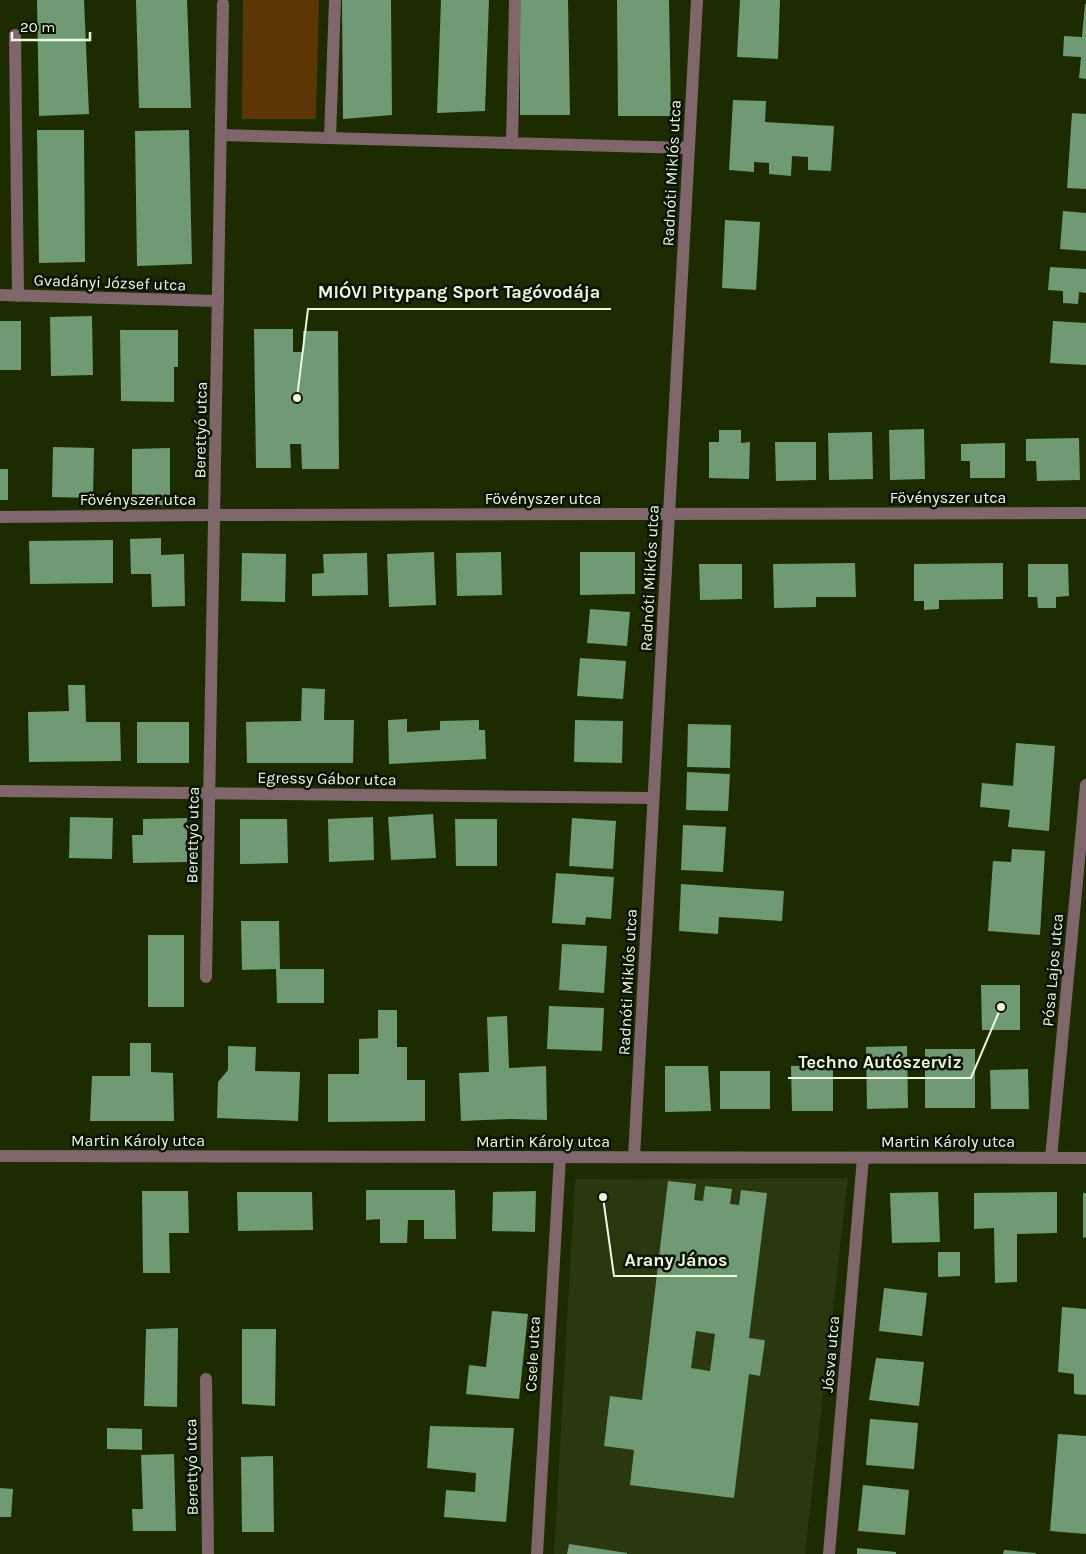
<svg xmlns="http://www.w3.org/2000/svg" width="1086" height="1554" viewBox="0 0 1086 1554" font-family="Karla,sans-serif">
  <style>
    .built { fill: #29380e }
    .green { fill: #5c3705 }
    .building { fill: #6f9a74; fill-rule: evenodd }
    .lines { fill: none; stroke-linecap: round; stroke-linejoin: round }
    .minor { stroke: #7f666a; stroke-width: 12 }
    .labels { text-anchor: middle; stroke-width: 5; stroke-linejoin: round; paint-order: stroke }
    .street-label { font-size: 16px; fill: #eefae0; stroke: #0a1202 }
    .leader { fill: none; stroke: #eefae0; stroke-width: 2 }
    .callout-dot { fill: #eefae0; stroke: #0a1202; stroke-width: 2 }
    .callout-label { font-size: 18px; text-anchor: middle; font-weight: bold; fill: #eefae0; stroke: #0a1202; stroke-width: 5; stroke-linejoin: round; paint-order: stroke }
  </style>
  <rect width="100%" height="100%" fill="#1c2c00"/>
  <!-- built -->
  <polygon class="built" points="848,1178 805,1554 554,1554 575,1179"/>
  <!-- green -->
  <polygon class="green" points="243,0 319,0 316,119 242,119"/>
  <!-- building -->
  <g class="building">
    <polygon points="37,0 84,0 89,114 39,116"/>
    <polygon points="136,0 187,0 191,108 139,108"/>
    <polygon points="342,0 391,0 392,115 343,119"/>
    <polygon points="441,0 489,0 485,111 437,113"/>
    <polygon points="520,0 568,0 570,115 520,115"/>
    <polygon points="617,0 669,0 671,116 618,116"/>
    <polygon points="740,0 780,0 778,59 737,57"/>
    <polygon points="1085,4 1086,4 1086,79 1079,78 1081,57 1063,56 1064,36 1082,37"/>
    <polygon points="733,100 766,101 765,122 834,126 831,171 808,170 808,157 792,156 791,176 769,174 769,163 754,162 754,172 729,170"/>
    <polygon points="1072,113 1086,114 1086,189 1067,188"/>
    <polygon points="37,130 84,130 85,262 39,263"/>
    <polygon points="189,130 192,264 137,266 135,131"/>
    <polygon points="1063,211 1086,213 1086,251 1060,249"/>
    <polygon points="725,220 760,222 756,290 722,288"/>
    <polygon points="1050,267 1086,269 1086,293 1079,292 1078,304 1063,303 1063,291 1048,290"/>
    <polygon points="92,316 93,375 51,376 50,317"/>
    <rect x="0" y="321" width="21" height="49"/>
    <polygon points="1053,321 1086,323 1086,365 1050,363"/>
    <polygon points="254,329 293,329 293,352 303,352 303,331 338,331 339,469 302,469 301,444 290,444 291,468 256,468"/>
    <polygon points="120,330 178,330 178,367 174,367 174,402 121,401"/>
    <polygon points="924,429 925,479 890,480 889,430"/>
    <polygon points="719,430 741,430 741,443 750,442 749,479 709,478 709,442 719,442"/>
    <polygon points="872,432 873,479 829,480 828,433"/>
    <polygon points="1079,438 1080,480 1037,481 1036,461 1026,461 1026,439"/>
    <polygon points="775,442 816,442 816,480 776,481"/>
    <polygon points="1005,443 1005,478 970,478 970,461 961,461 961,444"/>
    <polygon points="53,447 94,448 93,498 52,497"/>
    <polygon points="170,448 170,505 132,505 132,449"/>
    <rect x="0" y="469" width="8" height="31"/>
    <polygon points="161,538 161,555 184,554 185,606 152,607 151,574 131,574 130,539"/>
    <polygon points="113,540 113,583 30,584 29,541"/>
    <polygon points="434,552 436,605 389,607 387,554"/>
    <polygon points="501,552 502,595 457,596 456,553"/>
    <polygon points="580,552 635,552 635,594 580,595"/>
    <polygon points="242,553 286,554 285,602 241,601"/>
    <polygon points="367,553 368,595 312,596 312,574 324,573 323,554"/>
    <polygon points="855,563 856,597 816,597 816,607 774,608 773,564"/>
    <polygon points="1003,563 1003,599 939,600 939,609 924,610 924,601 914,601 914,564"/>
    <polygon points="699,564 742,564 742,599 700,600"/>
    <polygon points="1028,564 1068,564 1069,596 1056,597 1056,608 1038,608 1037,597 1028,597"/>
    <polygon points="590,609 630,612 627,646 587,643"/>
    <polygon points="580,658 626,661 623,699 577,696"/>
    <polygon points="68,685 85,685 86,722 120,722 121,761 29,762 28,712 69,711"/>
    <polygon points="302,688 325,689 324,720 354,720 353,763 247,763 246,722 301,721"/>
    <polygon points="407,719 407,732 440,730 440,721 479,720 479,730 485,730 486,759 389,764 388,720"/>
    <polygon points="575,720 623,721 622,763 574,762"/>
    <rect x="137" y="722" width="52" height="41"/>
    <polygon points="688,724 731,725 730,768 687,767"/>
    <polygon points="1016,743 1055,746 1049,831 1008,827 1010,810 980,807 982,783 1013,786"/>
    <polygon points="687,772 730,774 728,811 686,810"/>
    <polygon points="433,814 436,858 391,860 388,817"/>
    <polygon points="70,817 113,818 112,859 69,858"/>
    <polygon points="373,817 374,860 329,862 328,819"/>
    <polygon points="187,818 187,862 133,863 132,835 143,835 143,819"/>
    <polygon points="572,818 616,821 613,869 569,866"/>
    <polygon points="240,819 287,819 288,863 240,864"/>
    <polygon points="455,819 497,819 497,866 456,866"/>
    <polygon points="683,825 726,827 723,872 681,870"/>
    <polygon points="1012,849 1045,851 1040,935 988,931 993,861 1011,862"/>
    <polygon points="556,873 614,877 611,919 586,917 585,925 552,923"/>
    <polygon points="681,884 784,891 782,921 719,917 718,934 679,931"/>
    <polygon points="241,921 279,921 280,969 324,969 324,1003 277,1003 276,969 242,970"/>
    <rect x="148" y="935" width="36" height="72"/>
    <polygon points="562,944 607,946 604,993 559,990"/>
    <polygon points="981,985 1020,985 1020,1030 982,1030"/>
    <polygon points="549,1006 604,1008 602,1051 547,1049"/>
    <polygon points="378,1010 397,1010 397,1047 407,1047 407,1080 425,1080 425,1121 328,1122 328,1074 359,1074 359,1039 378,1038"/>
    <polygon points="507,1016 509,1068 546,1066 547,1120 511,1119 461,1121 459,1073 489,1072 487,1017"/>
    <polygon points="130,1043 151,1043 151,1072 173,1073 174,1121 90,1121 92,1076 130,1076"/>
    <polygon points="228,1046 256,1047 255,1071 300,1072 298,1121 217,1118 218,1082 228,1070"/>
    <polygon points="907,1046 908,1108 867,1109 866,1047"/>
    <rect x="925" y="1049" width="50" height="59"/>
    <polygon points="665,1066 708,1066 711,1111 665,1112"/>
    <polygon points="791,1066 833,1066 833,1111 792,1111"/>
    <polygon points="1028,1069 1029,1109 991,1109 990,1070"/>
    <rect x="720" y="1071" width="50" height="38"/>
    <path d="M 668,1181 L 696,1184 L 694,1200 L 703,1201 L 705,1186 L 732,1189 L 730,1204 L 739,1205 L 741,1190 L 767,1193 L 749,1338 L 765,1340 L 760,1376 L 749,1374 L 734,1498 L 630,1485 L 634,1450 L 604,1446 L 610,1396 L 642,1400 ZM 696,1331 L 715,1334 L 710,1371 L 691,1368 Z"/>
    <polygon points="366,1190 455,1190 456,1239 424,1239 424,1220 408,1220 407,1243 380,1243 380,1219 366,1220"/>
    <polygon points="142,1191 188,1191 189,1233 169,1233 170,1273 143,1273"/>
    <polygon points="536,1191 535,1232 492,1231 493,1192"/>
    <polygon points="237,1192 312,1192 313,1230 238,1231"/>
    <polygon points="938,1192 940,1242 892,1243 890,1193"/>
    <polygon points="1057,1192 1057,1233 1017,1234 1017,1282 995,1283 994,1228 974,1229 974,1193"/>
    <polygon points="1083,1193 1086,1193 1086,1237 1083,1238"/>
    <polygon points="938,1252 960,1252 960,1276 938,1277"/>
    <polygon points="884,1288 927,1293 922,1336 879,1331"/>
    <polygon points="1062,1307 1086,1309 1086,1395 1074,1394 1074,1374 1058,1372"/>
    <polygon points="492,1311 528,1314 519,1399 466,1394 469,1365 486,1367"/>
    <polygon points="178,1328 177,1407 144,1406 146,1329"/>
    <polygon points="242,1329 276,1329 275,1406 242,1404"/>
    <polygon points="876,1358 924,1362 919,1406 869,1400"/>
    <polygon points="870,1419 918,1423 914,1469 866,1465"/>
    <polygon points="430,1426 514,1428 506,1522 444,1517 446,1490 475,1492 476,1473 427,1468"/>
    <polygon points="107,1428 142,1429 142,1450 107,1449"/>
    <polygon points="1058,1434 1086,1436 1086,1534 1050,1531"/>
    <polygon points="174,1454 176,1531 133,1531 132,1509 143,1509 141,1455"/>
    <polygon points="273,1456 274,1532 242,1532 241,1457"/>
    <polygon points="863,1485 909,1490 905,1535 858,1531"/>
    <polygon points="0,1488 13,1489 11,1517 0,1517"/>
    <polygon points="569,1544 627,1553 627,1554 567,1554"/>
    <polygon points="857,1548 896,1552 896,1554 857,1554"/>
    <polygon points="1004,1550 1036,1553 1036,1554 1003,1554"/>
  </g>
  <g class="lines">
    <!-- minor -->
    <g class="minor">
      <polyline points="15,35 18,296"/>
      <polyline points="221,135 688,148"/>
      <polyline points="330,138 335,0"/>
      <polyline points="512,143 515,0"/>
      <polyline points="0,295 218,301"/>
      <polyline points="0,517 214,515 1086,513"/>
      <polyline points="0,791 653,798"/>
      <polyline points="206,977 223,4"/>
      <polyline points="0,1156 1086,1158"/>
      <polyline points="634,1157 697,0"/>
      <polyline points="1051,1158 1086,785"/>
      <polyline points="206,1379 208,1554"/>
      <polyline points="537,1554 560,1157"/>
      <polyline points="829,1554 863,1158"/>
    </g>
  </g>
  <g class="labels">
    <!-- street labels -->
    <g class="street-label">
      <text transform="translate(671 173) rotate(-87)" y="6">Radnóti Miklós utca</text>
      <text transform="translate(110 282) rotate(2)" y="6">Gvadányi József utca</text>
      <text transform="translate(200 430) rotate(-89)" y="6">Berettyó utca</text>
      <text x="948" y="503">Fövényszer utca</text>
      <text x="543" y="504">Fövényszer utca</text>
      <text x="138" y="505">Fövényszer utca</text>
      <text transform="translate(649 578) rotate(-87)" y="6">Radnóti Miklós utca</text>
      <text transform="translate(327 778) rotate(1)" y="6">Egressy Gábor utca</text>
      <text transform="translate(192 835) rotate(-89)" y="6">Berettyó utca</text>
      <text transform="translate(1052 970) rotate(-85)" y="6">Pósa Lajos utca</text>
      <text transform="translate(627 982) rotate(-87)" y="6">Radnóti Miklós utca</text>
      <text x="138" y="1146">Martin Károly utca</text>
      <text x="543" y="1147">Martin Károly utca</text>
      <text x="948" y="1147">Martin Károly utca</text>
      <text transform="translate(532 1354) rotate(-87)" y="6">Csele utca</text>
      <text transform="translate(830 1354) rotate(-85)" y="6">Jósva utca</text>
      <text transform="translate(191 1467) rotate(-91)" y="6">Berettyó utca</text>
    </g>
  </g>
  <!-- callouts -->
  <path class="leader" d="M297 398L308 309H611M1001 1007L971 1078H788M603 1197L614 1276H737"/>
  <g class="callout-dot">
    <circle cx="297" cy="398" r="5"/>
    <circle cx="1001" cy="1007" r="5"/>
    <circle cx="603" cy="1197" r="5"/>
  </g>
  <g class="callout-label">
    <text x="459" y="298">MIÓVI Pitypang Sport Tagóvodája</text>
    <text x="880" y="1068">Techno Autószerviz</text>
    <text x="676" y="1266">Arany János</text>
  </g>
  <!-- scale -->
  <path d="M12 32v8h78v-8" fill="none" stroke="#eefae0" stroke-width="2.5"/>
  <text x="20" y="32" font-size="15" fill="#eefae0" stroke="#0a1202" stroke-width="4" paint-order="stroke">20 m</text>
</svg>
